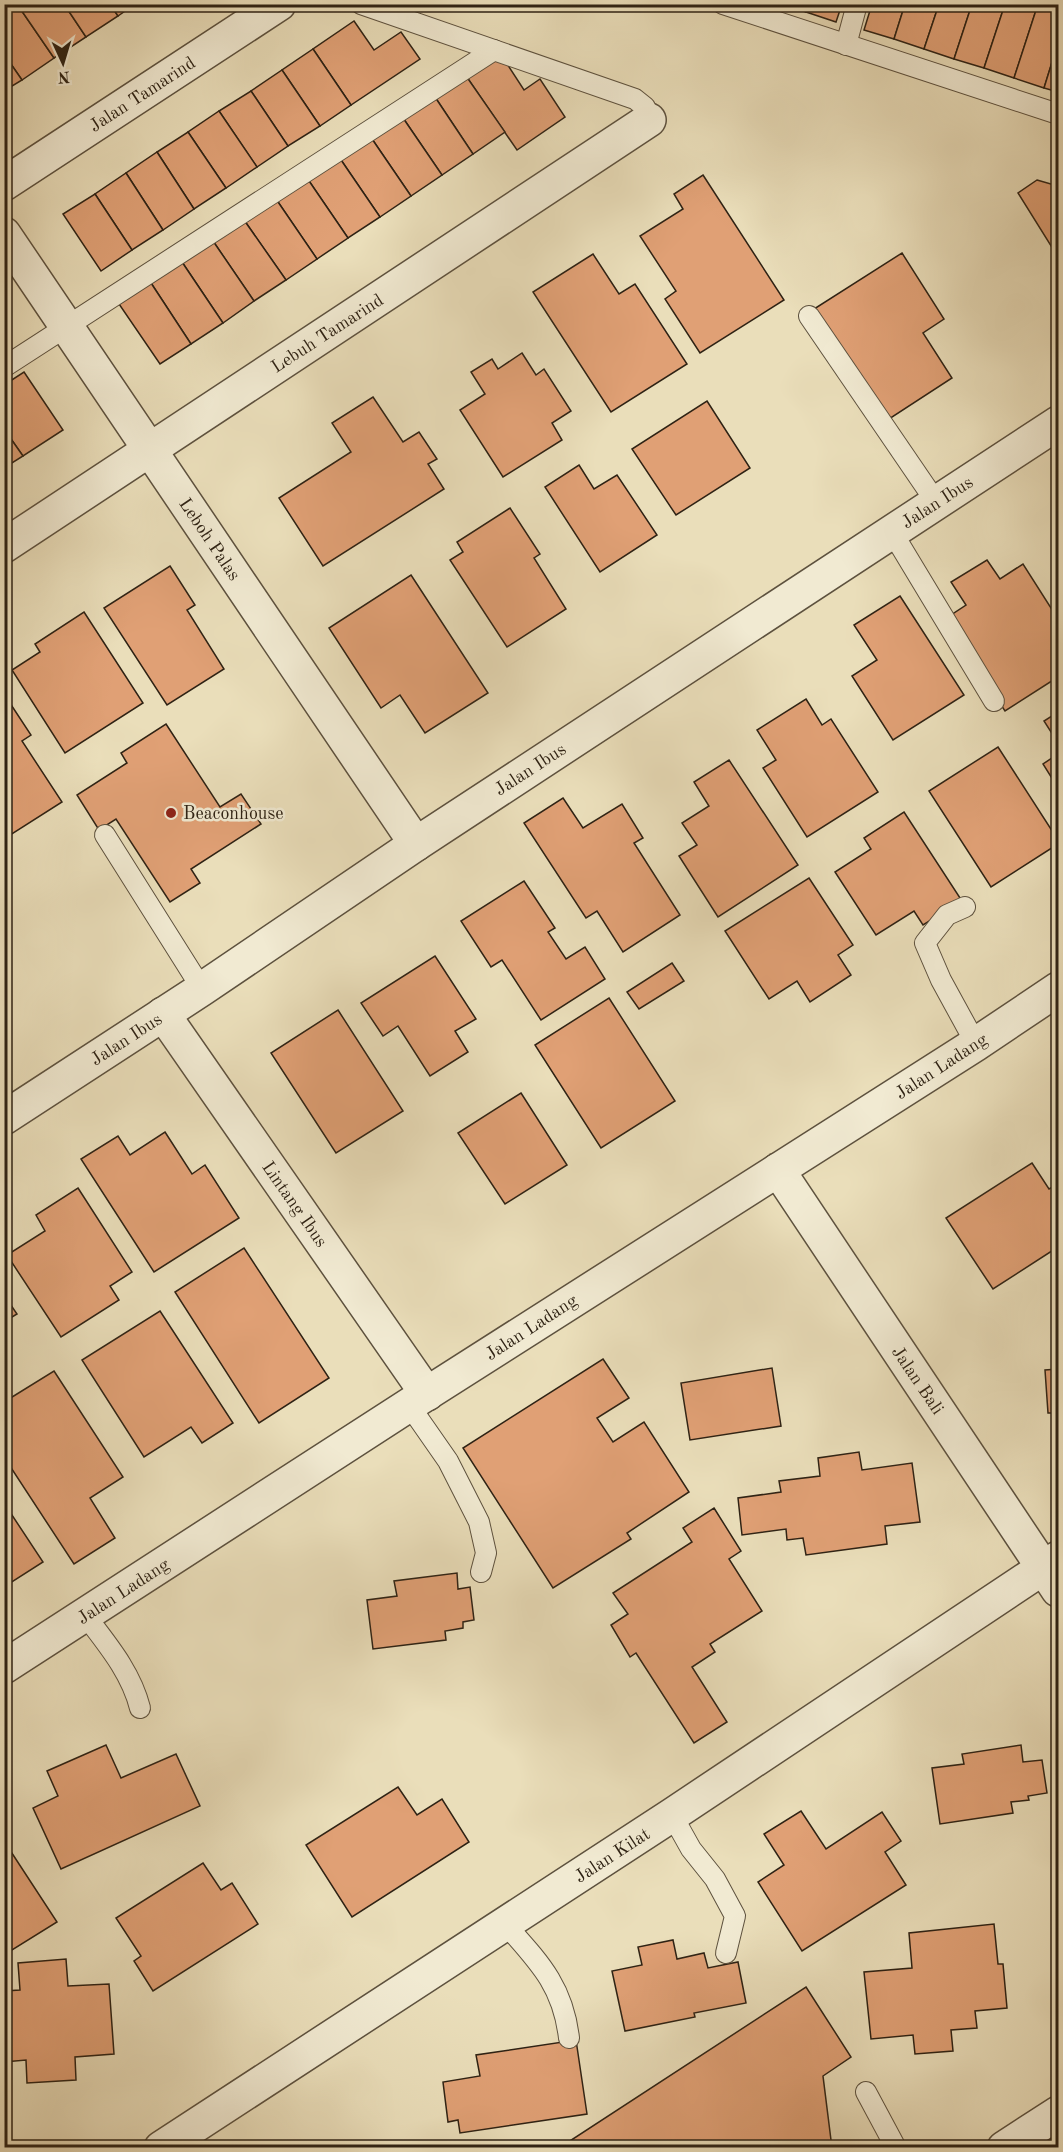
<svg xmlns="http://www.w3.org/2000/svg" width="1063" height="2152" viewBox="0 0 1063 2152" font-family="'Old Standard TT',serif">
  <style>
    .building { fill: #e0a075; stroke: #2e2214; stroke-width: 1.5 }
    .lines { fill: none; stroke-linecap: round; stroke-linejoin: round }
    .lane-casing { stroke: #5d513e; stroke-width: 22 }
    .street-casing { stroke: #5d513e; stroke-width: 36 }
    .lane { stroke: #f1ead2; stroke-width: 20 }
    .street { stroke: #f1ead2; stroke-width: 33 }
    .poi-dot { fill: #8f2418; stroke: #f1ead2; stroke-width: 2 }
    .labels { text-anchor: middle; stroke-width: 5; stroke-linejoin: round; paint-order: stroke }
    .street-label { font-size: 18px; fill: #2e2214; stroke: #f1ead2 }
    .poi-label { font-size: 18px; fill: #2e2214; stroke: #f1ead2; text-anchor: start }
  </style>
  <rect width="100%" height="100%" fill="#eadeba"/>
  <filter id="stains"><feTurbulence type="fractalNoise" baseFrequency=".00333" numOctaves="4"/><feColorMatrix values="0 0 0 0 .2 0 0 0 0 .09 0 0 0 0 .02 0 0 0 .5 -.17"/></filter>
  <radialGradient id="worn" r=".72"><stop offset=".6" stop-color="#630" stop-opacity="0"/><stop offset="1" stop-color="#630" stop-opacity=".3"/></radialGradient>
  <!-- building -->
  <g class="building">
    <polygon points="4,4 17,4 54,58 22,80 4,54"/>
    <polygon points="17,4 64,4 86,37 54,58"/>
    <polygon points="64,4 110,4 118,16 86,37"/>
    <polygon points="110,4 135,4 118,16"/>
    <polygon points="780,4 809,4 806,12"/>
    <polygon points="809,4 842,4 836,22 806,12"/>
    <polygon points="872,4 905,4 894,39 864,30"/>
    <polygon points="905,4 939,4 924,49 894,39"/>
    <polygon points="939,4 972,4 954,59 924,49"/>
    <polygon points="972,4 1005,4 984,68 954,59"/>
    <polygon points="1005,4 1038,4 1014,78 984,68"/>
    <polygon points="1038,4 1058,4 1058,43 1044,88 1014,78"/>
    <polygon points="354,21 374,50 401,32 420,59 351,105 313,49"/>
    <polygon points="1058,43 1058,92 1044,88"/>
    <polygon points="313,49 351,105 320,126 282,70"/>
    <polygon points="498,50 524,90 540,79 565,117 517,150 464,73"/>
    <polygon points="4,54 22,80 4,91"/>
    <polygon points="282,70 320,126 288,146 251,91"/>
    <polygon points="464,73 505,132 473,154 433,94"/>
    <polygon points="251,91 288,146 257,167 219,111"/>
    <polygon points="433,94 473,154 442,175 401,115"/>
    <polygon points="219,111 257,167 226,188 188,132"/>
    <polygon points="401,115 442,175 411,196 370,136"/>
    <polygon points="188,132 226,188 194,209 157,152"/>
    <polygon points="370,136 411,196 380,217 339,157"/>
    <polygon points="157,152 194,209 163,230 126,173"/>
    <polygon points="339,157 380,217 348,238 307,178"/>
    <polygon points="126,173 163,230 132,250 95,194"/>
    <polygon points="703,175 784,300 700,353 665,299 676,291 640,236 683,209 674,194"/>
    <polygon points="307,178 348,238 317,259 276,199"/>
    <polygon points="1037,180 1058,186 1058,257 1018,193"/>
    <polygon points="95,194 132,250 101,271 63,214"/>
    <polygon points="276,199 317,259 286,280 244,220"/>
    <polygon points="244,220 286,280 254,301 213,241"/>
    <polygon points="213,241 254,301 223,323 182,262"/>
    <polygon points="902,253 944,319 923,333 952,378 886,421 814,309"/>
    <polygon points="593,254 619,294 635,284 687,364 611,412 533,292"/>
    <polygon points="182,262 223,323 191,344 151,283"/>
    <polygon points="151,283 191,344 160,364 119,304"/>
    <polygon points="522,353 536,375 544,369 571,411 552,423 562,440 503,477 460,410 485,394 471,372 492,359 498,369"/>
    <polygon points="24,372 63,430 23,456 4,429 4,385"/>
    <polygon points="373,397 403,442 419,432 437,459 428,464 444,489 323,566 279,498 351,452 332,423"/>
    <polygon points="707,401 750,468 676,515 632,449"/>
    <polygon points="4,429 23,456 4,468"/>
    <polygon points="579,465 594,489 617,475 657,535 600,572 545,487"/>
    <polygon points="510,508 540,554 534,558 566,609 507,647 450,560 463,552 457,542"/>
    <polygon points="987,560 1000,579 1023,564 1058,619 1058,677 1005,711 945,619 966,605 951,582"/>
    <polygon points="170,566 195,605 187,610 224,669 167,705 104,608"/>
    <polygon points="411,575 488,693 425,733 400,695 381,708 329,628"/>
    <polygon points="900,596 964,695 893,740 852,676 877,660 854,625"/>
    <polygon points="84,612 143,703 65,753 12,670 40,652 35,644"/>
    <polygon points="4,694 31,735 22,741 62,802 4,839"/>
    <polygon points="806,699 822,725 831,719 878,792 807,837 763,768 776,760 757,730"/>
    <polygon points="1058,712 1058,743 1044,721"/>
    <polygon points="166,724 220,807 241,794 261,824 191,869 200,883 170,902 116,819 99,830 77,795 127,763 121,753"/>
    <polygon points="998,747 1058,840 1058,844 991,887 929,791"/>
    <polygon points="1058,754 1058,788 1043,764"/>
    <polygon points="729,760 798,865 718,917 679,856 697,845 682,823 709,806 694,782"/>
    <polygon points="563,798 583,828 622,804 643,838 634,843 680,915 623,952 597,911 586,918 524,823"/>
    <polygon points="904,812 962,901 923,925 914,911 876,935 835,872 871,849 864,838"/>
    <polygon points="809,878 853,945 838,955 851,975 810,1002 797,981 769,999 725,931"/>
    <polygon points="524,881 555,928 548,932 566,959 585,947 605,979 541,1020 502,960 491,967 461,921"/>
    <polygon points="435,956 476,1019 455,1031 468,1052 430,1076 398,1026 383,1036 361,1003"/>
    <polygon points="672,963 684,981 639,1009 627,992"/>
    <polygon points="609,998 675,1101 601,1148 535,1045"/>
    <polygon points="338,1010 403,1111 336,1153 271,1053"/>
    <polygon points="521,1093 567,1165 505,1204 458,1133"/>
    <polygon points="165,1132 192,1174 205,1165 239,1218 154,1272 81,1159 118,1136 130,1155"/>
    <polygon points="1032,1163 1049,1189 1058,1184 1058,1224 1052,1228 1058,1238 1058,1247 993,1289 946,1218"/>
    <polygon points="78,1188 132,1272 110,1286 119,1300 61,1337 7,1255 45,1231 36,1215"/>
    <polygon points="244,1248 329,1378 259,1423 175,1292"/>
    <polygon points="4,1295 17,1314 4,1322"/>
    <polygon points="160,1311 233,1423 202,1443 191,1427 144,1457 82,1360"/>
    <polygon points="603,1359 629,1398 597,1418 613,1442 644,1422 689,1492 627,1533 631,1539 553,1588 463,1448"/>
    <polygon points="772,1368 781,1426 690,1440 681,1383"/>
    <polygon points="1058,1369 1058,1413 1048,1413 1045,1370"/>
    <polygon points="54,1371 123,1477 90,1498 115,1538 74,1564 4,1457 4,1402"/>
    <polygon points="859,1452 862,1470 912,1463 920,1522 885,1526 887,1544 806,1555 803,1538 787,1540 786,1529 742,1535 738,1498 781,1492 779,1481 820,1476 818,1458"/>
    <polygon points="4,1503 43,1562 4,1587"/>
    <polygon points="714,1508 741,1551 729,1559 762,1611 710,1644 715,1652 692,1667 727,1722 694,1743 636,1653 630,1657 611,1625 628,1614 613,1593 692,1542 683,1528"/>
    <polygon points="457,1573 458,1589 470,1587 474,1620 463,1622 463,1628 445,1631 446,1640 373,1649 367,1600 397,1596 394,1581"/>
    <polygon points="106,1745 121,1778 176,1754 200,1806 61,1869 33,1808 58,1796 47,1771"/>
    <polygon points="1021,1745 1023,1762 1042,1760 1047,1793 1028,1796 1029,1800 1011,1802 1013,1813 940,1824 932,1768 964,1764 962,1754"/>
    <polygon points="398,1787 417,1815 442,1799 469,1842 352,1917 306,1845"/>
    <polygon points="801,1811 826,1849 882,1812 901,1841 885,1852 906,1885 802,1951 758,1882 784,1865 764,1834"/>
    <polygon points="4,1841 57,1922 4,1955"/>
    <polygon points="203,1863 221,1890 232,1883 258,1924 153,1991 134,1961 141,1956 116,1918"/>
    <polygon points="994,1924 998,1964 1003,1964 1007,2008 975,2011 977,2028 951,2030 953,2051 915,2054 913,2035 871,2039 864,1972 912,1968 909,1933"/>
    <polygon points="673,1940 677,1959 704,1953 708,1968 738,1962 746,2003 694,2013 695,2017 625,2031 612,1971 642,1965 638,1947"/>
    <polygon points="66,1959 68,1986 109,1984 114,2054 75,2057 76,2080 27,2083 26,2060 4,2062 4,1991 20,1990 18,1963"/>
    <polygon points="806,1987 851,2057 823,2076 832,2148 559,2148"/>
    <polygon points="576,2040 587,2114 460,2133 458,2120 448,2122 443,2082 480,2076 476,2055"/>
  </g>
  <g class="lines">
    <!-- lane casing -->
    <g class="lane-casing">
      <g id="lane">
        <polyline points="361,4 635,99 645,107 649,120"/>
        <polyline points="723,4 1058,114"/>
        <polyline points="846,45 857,4"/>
        <polyline points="809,316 936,502"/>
        <polyline points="4,367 494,50"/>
        <polyline points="892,532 994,701"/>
        <polyline points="105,835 202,989"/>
        <polyline points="965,907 947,915 925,943 941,980 976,1044"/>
        <polyline points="409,1405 448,1461 479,1522 486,1553 481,1572"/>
        <path d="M 85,1615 C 107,1644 131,1672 140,1708"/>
        <polyline points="672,1815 691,1849 715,1879 735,1916 726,1953"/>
        <path d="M 506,1925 C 539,1962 563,1986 569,2038"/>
        <polyline points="866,2092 896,2148"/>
      </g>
    </g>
    <!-- street casing -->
    <g class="street-casing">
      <g id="street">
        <polyline points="4,184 279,4"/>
        <polyline points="4,234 416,844"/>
        <polyline points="4,546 649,120"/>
        <polyline points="163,1014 427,1394"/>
        <polyline points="4,1118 202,989 416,844 1058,423"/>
        <polyline points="778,1170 1058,1590"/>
        <polyline points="4,1667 409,1405 976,1044 1058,989"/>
        <polyline points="161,2148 672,1815 1058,1558"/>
        <polyline points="1004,2148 1058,2113"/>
      </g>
    </g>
    <!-- lane -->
    <use href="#lane" class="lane"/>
    <!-- street -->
    <use href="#street" class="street"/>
  </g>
  <!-- markers -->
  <circle class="poi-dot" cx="171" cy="813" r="6"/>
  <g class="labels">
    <!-- street labels -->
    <g class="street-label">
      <text transform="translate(142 94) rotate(-33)" y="6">Jalan Tamarind</text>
      <text transform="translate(327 333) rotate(-33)" y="6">Lebuh Tamarind</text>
      <text transform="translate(937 502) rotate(-33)" y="6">Jalan Ibus</text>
      <text transform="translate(210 539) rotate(56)" y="6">Leboh Palas</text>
      <text transform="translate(530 769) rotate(-33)" y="6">Jalan Ibus</text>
      <text transform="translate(126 1039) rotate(-33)" y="6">Jalan Ibus</text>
      <text transform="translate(941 1066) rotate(-33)" y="6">Jalan Ladang</text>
      <text transform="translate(295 1204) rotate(55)" y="6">Lintang Ibus</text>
      <text transform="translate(531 1327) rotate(-33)" y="6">Jalan Ladang</text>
      <text transform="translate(918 1380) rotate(56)" y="6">Jalan Bali</text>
      <text transform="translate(123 1591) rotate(-33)" y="6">Jalan Ladang</text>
      <text transform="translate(612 1855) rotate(-33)" y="6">Jalan Kilat</text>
    </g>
    <!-- poi labels -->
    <g class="poi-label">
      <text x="183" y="819">Beaconhouse</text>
    </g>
  </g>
  <!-- margin -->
  <rect width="1063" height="2152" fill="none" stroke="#eadeba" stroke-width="24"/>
  <rect x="6" y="6" width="1051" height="2140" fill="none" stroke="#2e2214" stroke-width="3"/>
  <rect x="12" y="12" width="1039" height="2128" fill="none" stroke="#2e2214" stroke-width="1.5"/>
  <!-- north arrow -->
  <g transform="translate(63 63) rotate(176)" stroke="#f1ead2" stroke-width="4.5" paint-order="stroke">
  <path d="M0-4.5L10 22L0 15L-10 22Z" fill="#2e2214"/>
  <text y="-9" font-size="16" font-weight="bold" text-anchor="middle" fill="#2e2214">N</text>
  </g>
  <rect width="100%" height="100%" filter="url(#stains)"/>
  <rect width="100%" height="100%" fill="url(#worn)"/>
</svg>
